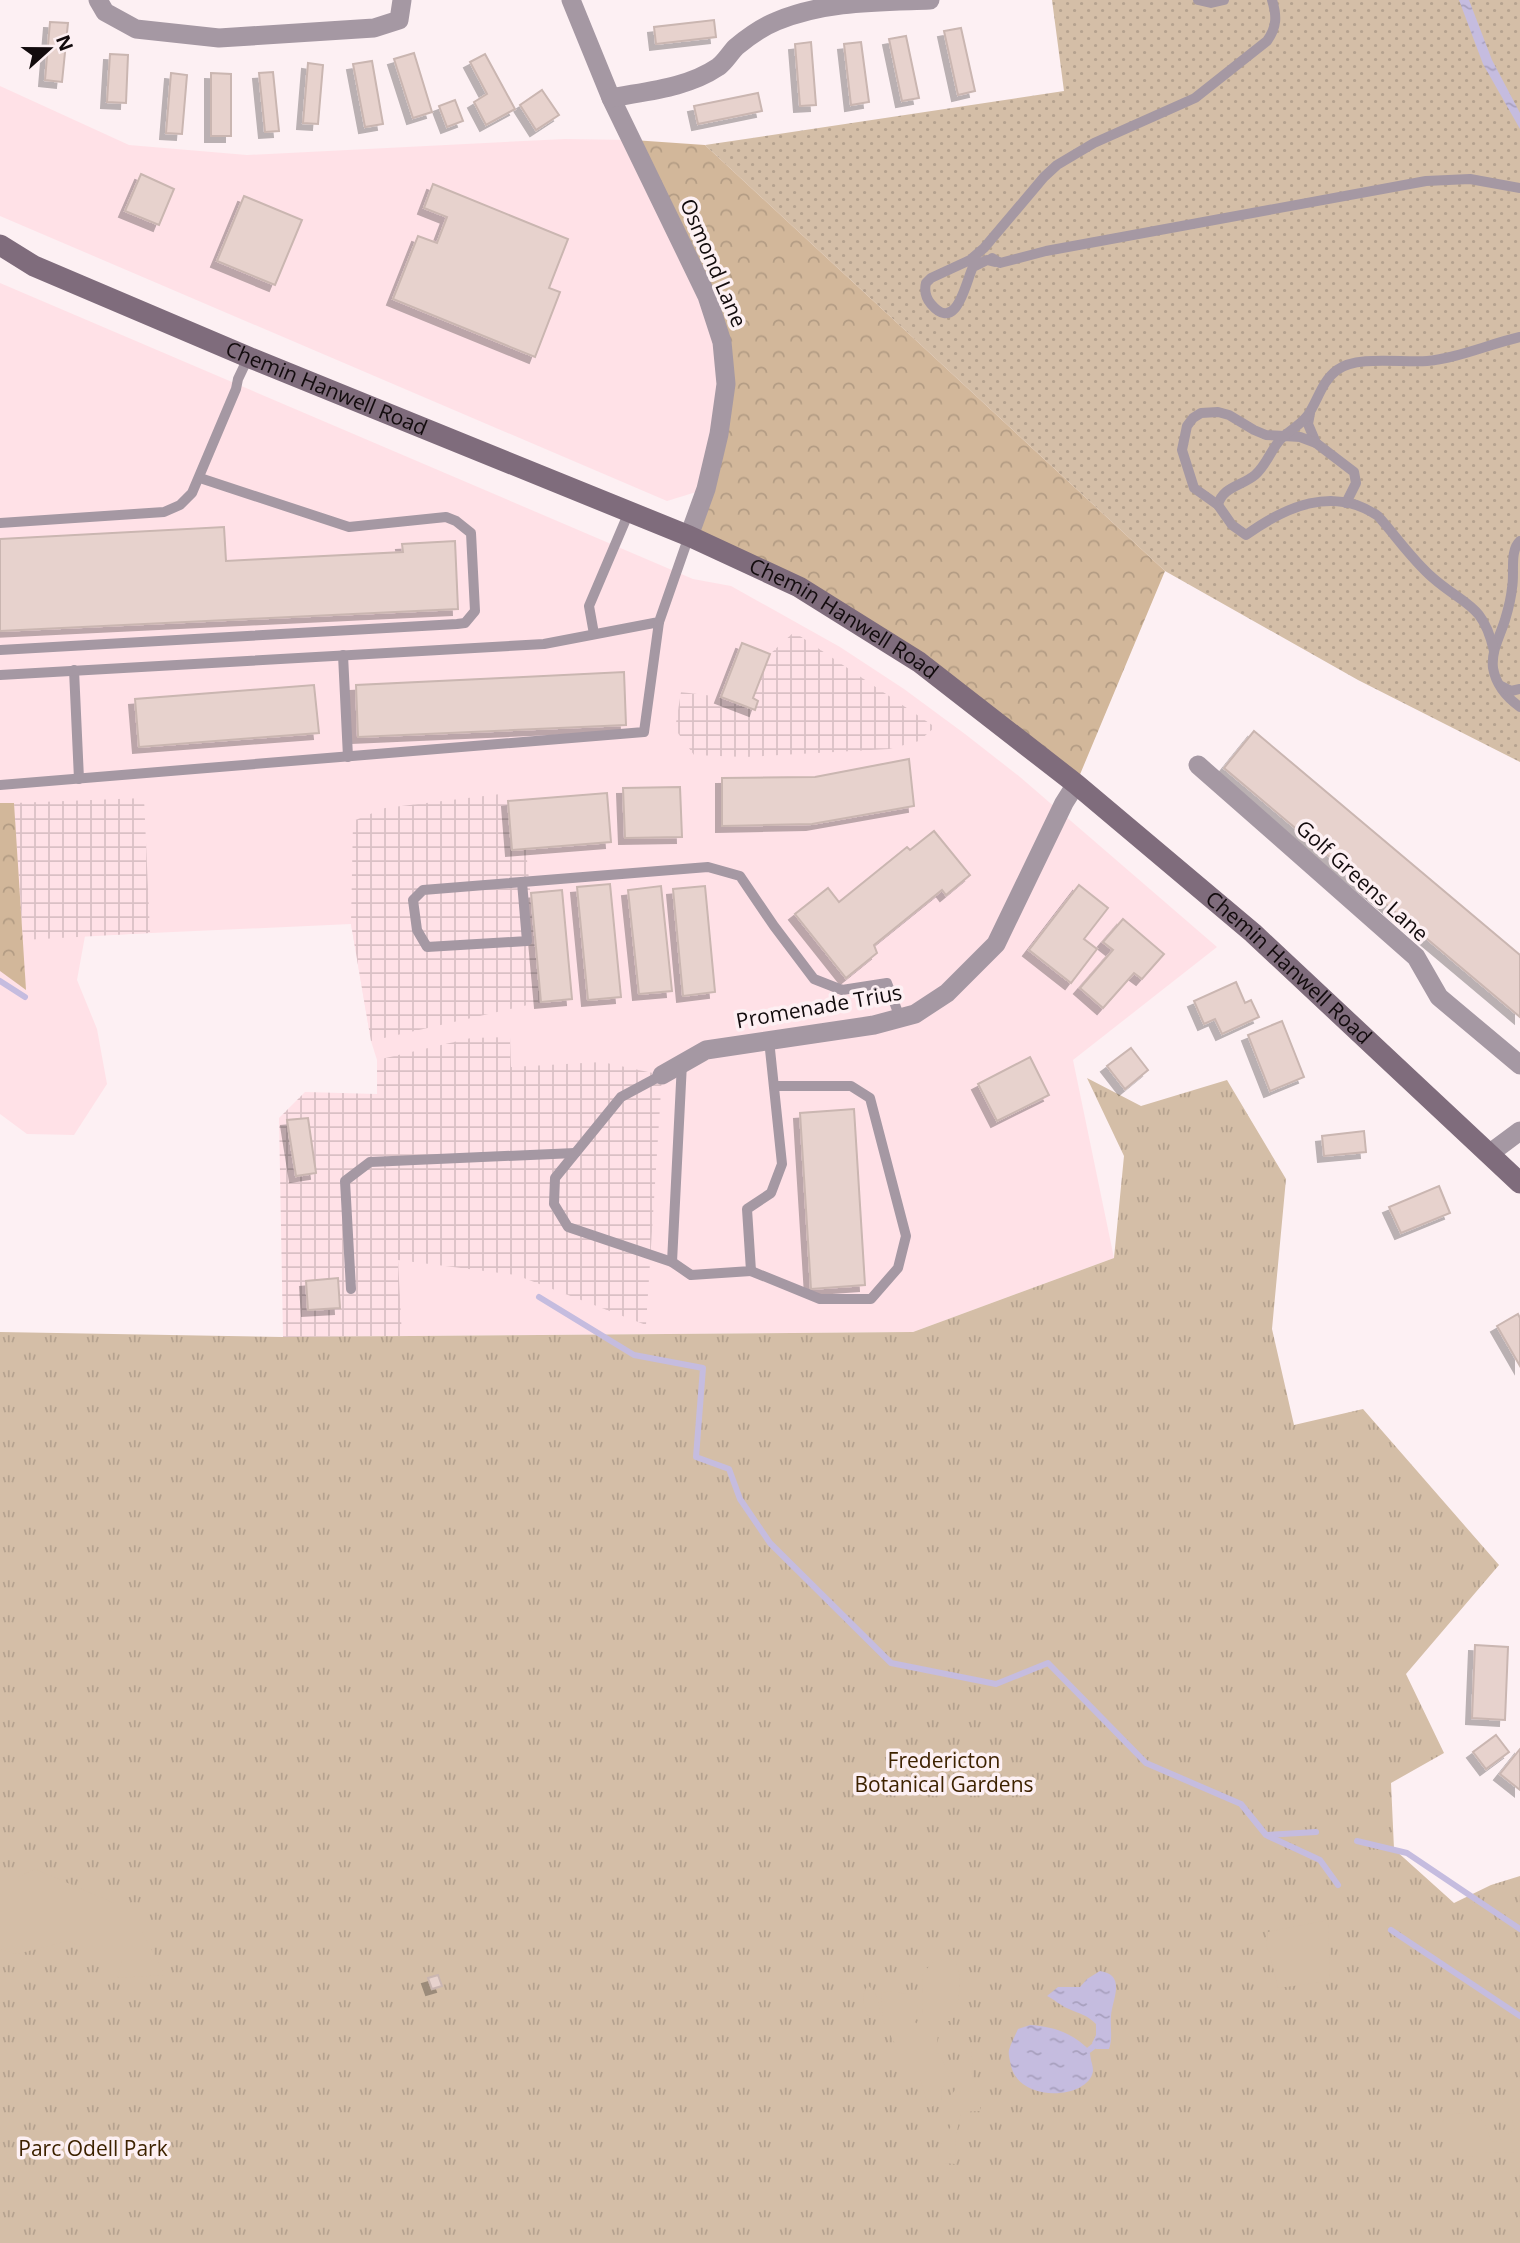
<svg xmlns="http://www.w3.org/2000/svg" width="1520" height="2243" viewBox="0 0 1520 2243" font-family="'Open Sans',sans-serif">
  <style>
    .built { fill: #ffe1e7 }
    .industrial { fill: url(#industrial-grid) }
    .grass { fill: url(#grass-dots) }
    .forest { fill: url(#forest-crowns) }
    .park { fill: url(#park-tufts) }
    .garden { fill: #d4bea7 }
    .water { fill: url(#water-ripples) }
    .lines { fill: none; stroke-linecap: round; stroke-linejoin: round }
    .stream { stroke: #c5bcdf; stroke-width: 6 }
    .building { fill: #e7d2cd; stroke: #cab6b1; stroke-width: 2; filter: url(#shadow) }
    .lane { stroke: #a598a3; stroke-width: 10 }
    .street { stroke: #a598a3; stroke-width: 19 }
    .secondary { stroke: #7f6c7c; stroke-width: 21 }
    .labels { text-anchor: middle; stroke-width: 7; stroke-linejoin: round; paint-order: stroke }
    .street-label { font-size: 21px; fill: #120b0d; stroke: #fdf0f3 }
    .park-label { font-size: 21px; fill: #3d2200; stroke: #fdf0f3 }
  </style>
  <defs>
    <pattern id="industrial-grid" width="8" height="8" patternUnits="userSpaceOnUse" patternTransform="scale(1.75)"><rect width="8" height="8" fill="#ffe1e7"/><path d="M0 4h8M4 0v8" fill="none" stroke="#dac0c5"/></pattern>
    <pattern id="grass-dots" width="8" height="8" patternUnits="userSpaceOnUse" patternTransform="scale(1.75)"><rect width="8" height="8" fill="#d4bea7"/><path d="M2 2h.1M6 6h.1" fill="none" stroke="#b5a28f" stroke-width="1.8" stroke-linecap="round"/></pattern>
    <pattern id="forest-crowns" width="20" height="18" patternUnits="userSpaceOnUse" patternTransform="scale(1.75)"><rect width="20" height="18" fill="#d2b79a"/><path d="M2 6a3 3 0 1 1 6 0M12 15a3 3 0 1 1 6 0" fill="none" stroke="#b39c84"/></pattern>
    <pattern id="park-tufts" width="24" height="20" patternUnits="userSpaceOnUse" patternTransform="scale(1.75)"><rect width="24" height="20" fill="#d4bea7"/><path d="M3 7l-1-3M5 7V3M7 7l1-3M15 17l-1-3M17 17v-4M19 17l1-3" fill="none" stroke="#b5a28f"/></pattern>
    <pattern id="water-ripples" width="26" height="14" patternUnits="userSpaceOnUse" patternTransform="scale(1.75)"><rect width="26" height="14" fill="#c5bcdf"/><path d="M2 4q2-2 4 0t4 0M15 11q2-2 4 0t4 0" fill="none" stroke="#a8a0be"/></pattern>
    <filter id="shadow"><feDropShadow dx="-6" dy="6" stdDeviation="0" flood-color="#0004"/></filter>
  </defs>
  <rect width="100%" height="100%" fill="#fdf0f3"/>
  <!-- built -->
  <g class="built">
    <polygon points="0,86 129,145 247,155 565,139 633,140 722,342 706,489 667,501 0,216"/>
    <polygon points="0,283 693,579 731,586 840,647 904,689 965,734 1020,777 1217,947 1073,1060 1114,1258 913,1332 283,1337 377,1094 377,1060 371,1041 351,924 85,936 77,980 97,1029 107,1084 74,1135 27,1134 0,1114"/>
  </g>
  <!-- industrial -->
  <g class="industrial">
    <polygon points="794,632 935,727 919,741 889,749 745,757 694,755 675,729 681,692 721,697 755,710 758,701 753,698 770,654"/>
    <polygon points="509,793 512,850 526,849 541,1002 371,1041 351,924 353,821 385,808"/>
    <polygon points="144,798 150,933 23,940 14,803"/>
    <polygon points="510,1037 511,1067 602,1062 662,1075 646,1325 516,1275 398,1260 402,1336 283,1337 279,1118 305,1092 377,1094 377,1060 471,1038"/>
  </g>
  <!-- grass -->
  <polygon class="grass" points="1052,0 1520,0 1520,762 1358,680 1165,571 705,145 1064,91"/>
  <!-- forest -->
  <g class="forest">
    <polygon points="633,140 705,145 1165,571 1076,784 919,662 689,536 706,489 722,342"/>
    <polygon points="0,803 14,803 26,990 0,971"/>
  </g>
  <!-- park -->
  <polygon class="park" points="1087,1078 1141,1106 1227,1080 1286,1179 1272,1329 1294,1425 1363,1409 1499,1565 1406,1674 1444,1753 1391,1783 1394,1849 1454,1903 1491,1885 1520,1876 1520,2243 0,2243 0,1332 283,1337 913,1332 1114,1258 1124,1156"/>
  <!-- garden -->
  <g class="garden">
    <polygon points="35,1869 114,1903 140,1928 165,1975 117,1978 122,1961 94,1961 77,1945 68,1941 17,1954 0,1949 0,1893 18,1877"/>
    <polygon points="1328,1920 1330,1981 1278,1988 1269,1951 1266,1947 1268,1932"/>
    <path d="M 933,1962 L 955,1962 C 965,1977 958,2005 952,2021 L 925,2021 L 922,2015 L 923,1973 Z"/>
    <path d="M 868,1985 C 878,1995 880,2003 879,2016 L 869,2018 C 864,2006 860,1996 868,1985 Z"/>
    <polygon points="893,1991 910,1995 918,2004 915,2022 922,2028 939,2028 936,2049 950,2074 942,2089 941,2100 929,2109 921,2081 906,2065 883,2021 881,1993"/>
    <polygon points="971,2051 973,2065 972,2078 980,2092 980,2111 961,2112 956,2136 955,2164 944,2163 938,2157 939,2148 952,2124 952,2094 961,2082 961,2068 967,2053"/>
    <path d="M 1520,2102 L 1520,2159 L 1515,2152 L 1483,2153 L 1478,2157 L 1464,2156 L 1440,2126 C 1446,2109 1469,2110 1482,2121 C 1487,2126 1489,2135 1491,2141 L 1497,2142 L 1515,2129 L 1508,2108 Z"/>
  </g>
  <!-- water -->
  <g class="water">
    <polygon points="1459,0 1469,0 1492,60 1520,113 1520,129 1483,64"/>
    <path d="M 1100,1971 C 1127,1975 1112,2000 1111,2016 C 1110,2028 1113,2038 1109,2049 L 1096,2049 L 1092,2043 L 1096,2035 L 1096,2024 C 1087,2015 1080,2014 1069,2009 C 1061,2006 1055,2000 1047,1996 L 1058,1987 L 1080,1987 L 1087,1979 Z"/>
    <path d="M 1030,2025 C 1050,2026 1070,2032 1085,2046 C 1090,2050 1090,2053 1091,2060 C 1092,2064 1093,2067 1093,2071 C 1089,2099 1020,2104 1011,2066 C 1010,2060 1008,2055 1009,2050 C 1011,2043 1015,2036 1018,2029 Z"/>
  </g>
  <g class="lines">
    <!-- stream -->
    <g class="stream">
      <polyline points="0,981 25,997"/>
      <polyline points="539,1297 634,1355 703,1368 696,1457 729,1469 740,1499 770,1543 891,1663 996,1684 1048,1663 1146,1763 1241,1804 1266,1835 1316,1832"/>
      <polyline points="1268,1836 1320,1860 1338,1885"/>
      <polyline points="1357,1841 1407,1853 1520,1929"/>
      <polyline points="1391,1930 1520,2016"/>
      <polyline points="1089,2050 1094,2046"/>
    </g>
  </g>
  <!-- building -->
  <g class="building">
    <polygon points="714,20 716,37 656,44 654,27"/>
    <polygon points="50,22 68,23 62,82 45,80"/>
    <polygon points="961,28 975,91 958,95 944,31"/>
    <polygon points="906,36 919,98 902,101 889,39"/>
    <polygon points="811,42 816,105 800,106 795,44"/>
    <polygon points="861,42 869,102 851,105 844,44"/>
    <polygon points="414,53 432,112 413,118 394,59"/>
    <polygon points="110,54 128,55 126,103 107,102"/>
    <polygon points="485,54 515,109 486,125 474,102 487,94 470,62"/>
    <polygon points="372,61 383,124 365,127 353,64"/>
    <polygon points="308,63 323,65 318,124 303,123"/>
    <polygon points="273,72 279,131 265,132 259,73"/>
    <polygon points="171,73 187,75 182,134 166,133"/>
    <polygon points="211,73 231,74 231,136 211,136"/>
    <polygon points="542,90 559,115 536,130 520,105"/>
    <polygon points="758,93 762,111 698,124 694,106"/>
    <polygon points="455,100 463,121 447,127 439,106"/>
    <polygon points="141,174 174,189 159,225 125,211"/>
    <polygon points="433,184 568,239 549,288 560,292 535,357 393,299 418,236 437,243 447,217 424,208"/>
    <polygon points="244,196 302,220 275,285 217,261"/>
    <polygon points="224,527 226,561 403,552 402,544 455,541 458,609 0,631 0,539"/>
    <polygon points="742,643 770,654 753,698 758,701 755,710 721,697"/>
    <polygon points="624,672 626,725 358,737 356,685"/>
    <polygon points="314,685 319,733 139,747 135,699"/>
    <polygon points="1254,731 1520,955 1520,1017 1224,768"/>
    <polygon points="909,759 914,806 812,824 722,826 722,778 815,777"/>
    <polygon points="680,787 682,837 625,838 623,788"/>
    <polygon points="607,793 611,842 512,850 508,801"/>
    <polygon points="934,831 970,875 946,895 942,890 874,945 877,953 846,978 795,914 828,888 839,902 907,847 910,850"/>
    <polygon points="610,884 621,997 588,1000 577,887"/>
    <polygon points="1079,885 1108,908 1084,939 1097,949 1071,983 1029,950"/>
    <polygon points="661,886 672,991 639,994 628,890"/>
    <polygon points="705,886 715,992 683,996 673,889"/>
    <polygon points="562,890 572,999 541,1002 531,893"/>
    <polygon points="1123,919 1164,954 1142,979 1134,973 1103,1008 1080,988 1113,950 1103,942"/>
    <polygon points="1236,982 1245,1003 1251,1000 1259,1017 1222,1034 1215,1019 1204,1024 1194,1001"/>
    <polygon points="1282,1021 1304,1077 1270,1091 1248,1035"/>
    <polygon points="1131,1048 1148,1070 1125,1089 1107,1066"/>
    <polygon points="1030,1057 1049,1095 997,1121 978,1084"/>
    <polygon points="854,1109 865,1285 811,1289 800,1113"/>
    <polygon points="308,1118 316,1173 296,1176 287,1120"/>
    <polygon points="1364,1131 1366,1152 1324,1156 1322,1136"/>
    <polygon points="1439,1186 1450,1213 1401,1233 1389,1207"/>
    <polygon points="338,1278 340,1308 308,1310 306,1281"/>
    <polygon points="1518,1314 1520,1318 1520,1366 1497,1326"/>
    <polygon points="1475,1645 1508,1647 1505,1720 1472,1718"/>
    <polygon points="1496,1735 1509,1752 1486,1769 1473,1752"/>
    <polygon points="1520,1749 1520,1790 1500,1774"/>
    <polygon points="438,1975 442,1986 432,1989 428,1978"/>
  </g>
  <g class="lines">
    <!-- lane -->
    <g class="lane">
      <polyline points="1198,0 1211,3 1224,0"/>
      <polyline points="992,258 1000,263 1046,251 1426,181 1470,179 1520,188"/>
      <path d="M 995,262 L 987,260 L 973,267 C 966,280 957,335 931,304 C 926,298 924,291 926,283 L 931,278 L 970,260 L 984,248 L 1044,177 L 1057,165 L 1094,143 L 1195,98 L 1267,41 C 1277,27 1277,16 1272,0"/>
      <polyline points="1310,413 1308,424 1316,443"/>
      <path d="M 1218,505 C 1222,487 1242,486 1255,475 C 1268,464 1271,447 1284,436 L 1300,437 L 1316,443 L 1354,472 L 1356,483 L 1346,503"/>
      <polyline points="0,523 164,512 180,505 192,493 236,389 238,379 248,358"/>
      <path d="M 1520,541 C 1509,551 1515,574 1512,588 C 1511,599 1508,610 1505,620 C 1500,636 1491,651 1493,668 C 1496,685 1506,697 1520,707"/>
      <polyline points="594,634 589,606 629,512"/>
      <polyline points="0,650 457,624 465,623 475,611 471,533 456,521 446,517 349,527 200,478"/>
      <path d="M 1494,651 C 1483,603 1465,606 1433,578 C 1412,560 1396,536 1378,516 C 1333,485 1285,507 1246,535 L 1232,525 L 1218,505 L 1194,488 L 1182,450 L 1187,426 L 1193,418 L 1201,413 L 1218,412 L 1229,415 L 1254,430 L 1266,435 L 1284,436 C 1293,429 1302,423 1308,415 C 1318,400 1322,381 1337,370 C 1357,355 1402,363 1427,361 C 1459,358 1489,344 1520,337"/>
      <polyline points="343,655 348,757"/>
      <polyline points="74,670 79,779"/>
      <polyline points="0,675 544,644 659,622 689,536"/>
      <polyline points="1501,686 1511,691 1520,689"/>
      <polyline points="0,785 644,732 659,622"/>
      <polyline points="522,882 527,941 427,947 417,930 413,900 423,890 708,867 740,876 774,926 814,979 842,990 887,983 900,1018"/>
      <polyline points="662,1075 621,1097 555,1178 554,1204 568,1227 672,1262 691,1275 751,1271 747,1209 771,1193 782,1164 769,1040"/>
      <polyline points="672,1262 682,1063"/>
      <polyline points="751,1271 820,1299 871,1299 898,1268 906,1236 870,1098 851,1086 774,1086"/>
      <polyline points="351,1289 345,1181 370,1162 575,1153"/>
    </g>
    <!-- street -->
    <g class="street">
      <polyline points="98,0 105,12 136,29 219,38 374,28 399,20 402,0"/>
      <polyline points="571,0 611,98 707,296 722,342 726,384 719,434 706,489 689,536"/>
      <path d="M 611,98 C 647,91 687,88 718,67 C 725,62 730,53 736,47 C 748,37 762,27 777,21 C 825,1 878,2 930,0"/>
      <polyline points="1198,765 1416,957 1439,997 1520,1065"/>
      <polyline points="662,1075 706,1050 874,1025 915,1014 947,993 996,944 1064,803 1076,784"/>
      <polyline points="1489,1154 1520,1131"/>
    </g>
    <!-- secondary -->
    <path class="secondary" id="s1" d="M 0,245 L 34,266 L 248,357 L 689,536 L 799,587 L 919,662 L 1076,784 L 1253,933 L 1520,1183"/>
  </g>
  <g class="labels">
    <!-- street labels -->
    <g class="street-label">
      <text transform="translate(713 263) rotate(67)" y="7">Osmond Lane</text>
      <text dy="7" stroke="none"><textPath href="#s1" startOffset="357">Chemin Hanwell Road</textPath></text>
      <text dy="7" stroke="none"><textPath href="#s1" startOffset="924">Chemin Hanwell Road</textPath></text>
      <text transform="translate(1362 881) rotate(42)" y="7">Golf Greens Lane</text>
      <text dy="7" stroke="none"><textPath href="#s1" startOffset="1491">Chemin Hanwell Road</textPath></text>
      <text transform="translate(819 1007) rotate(-10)" y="7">Promenade Trius</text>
    </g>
    <!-- park labels -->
    <g class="park-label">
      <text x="944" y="1768">Fredericton<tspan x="944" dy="24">Botanical Gardens</tspan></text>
      <text x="93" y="2156">Parc Odell Park</text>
    </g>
  </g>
  <!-- north arrow -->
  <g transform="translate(49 49) rotate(69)" stroke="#fdf0f3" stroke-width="5" paint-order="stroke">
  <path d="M0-5L12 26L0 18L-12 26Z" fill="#120b0d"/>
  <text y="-10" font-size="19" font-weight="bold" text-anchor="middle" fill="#120b0d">N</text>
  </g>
</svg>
